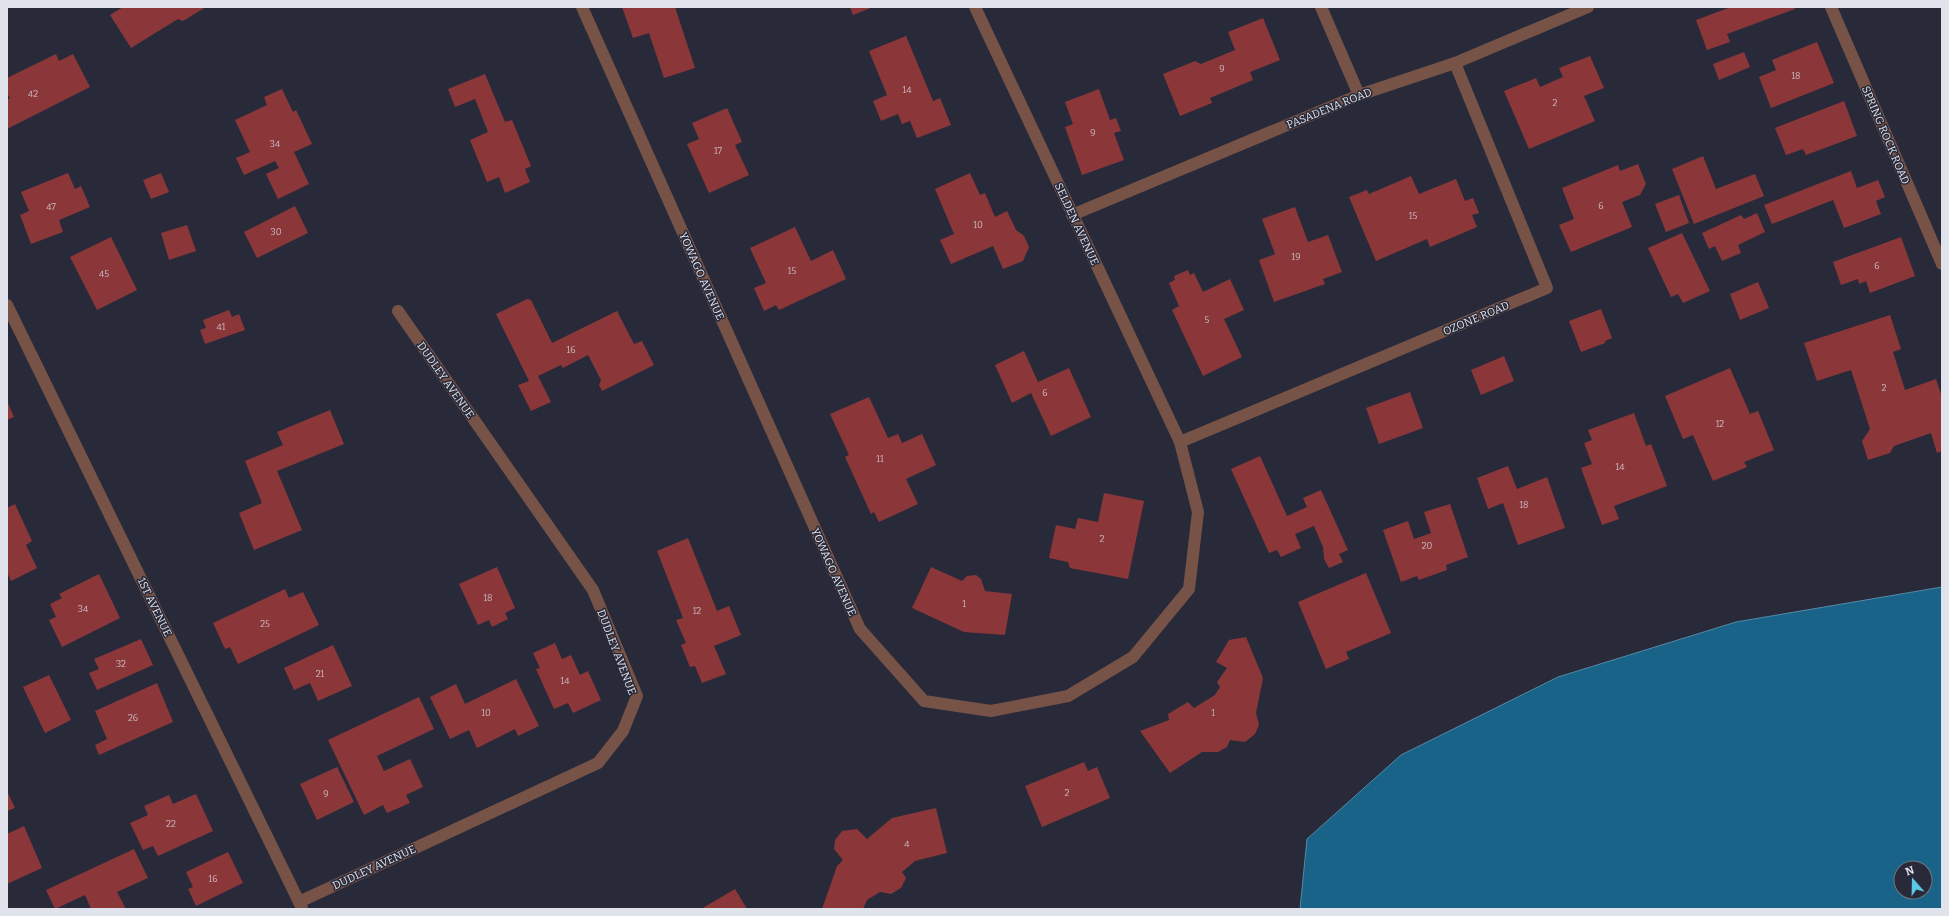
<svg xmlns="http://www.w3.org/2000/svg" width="1949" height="916" viewBox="0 0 1949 916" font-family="Bitter,serif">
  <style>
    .water { fill: #196389; stroke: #5589a7; fill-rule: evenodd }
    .building { fill: #8b373a }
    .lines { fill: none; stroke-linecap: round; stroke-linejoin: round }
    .street { stroke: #765247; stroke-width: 12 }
    .labels { text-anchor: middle; stroke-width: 3; stroke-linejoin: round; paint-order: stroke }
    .number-label { font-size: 9px; fill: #cbb7c0 }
    .street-label { font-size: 11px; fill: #e0e2ec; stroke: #282a39 }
  </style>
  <rect width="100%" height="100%" fill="#282a39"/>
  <!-- water -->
  <path class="water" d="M 1942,587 L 1942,909 L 1300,909 L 1307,839 L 1401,755 L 1558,677 L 1736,622 ZM 1901,868 L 1925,868 L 1925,892 L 1901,892 Z"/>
  <!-- building -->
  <g class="building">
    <polygon points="123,7 206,7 183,21 178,19 131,48 110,15"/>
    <polygon points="622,7 675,7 695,68 664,78 649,33 633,38"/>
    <polygon points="850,7 873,7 853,15"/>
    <polygon points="1731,7 1794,7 1795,9 1727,34 1730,42 1707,50 1696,20"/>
    <polygon points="1263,18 1280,60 1250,72 1253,80 1210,98 1212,103 1180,116 1163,74 1195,61 1201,64 1235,50 1228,32"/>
    <polygon points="906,36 933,101 940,98 951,125 917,138 910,121 902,124 898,114 881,121 873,101 887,95 869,51"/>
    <polygon points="1817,42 1834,83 1771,108 1759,77 1776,70 1772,60"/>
    <polygon points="1744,52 1750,67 1719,80 1713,64"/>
    <polygon points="56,54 59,61 73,54 90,87 7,129 7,100 10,98 7,93 7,78"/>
    <polygon points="1590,56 1604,88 1584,96 1595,121 1529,149 1504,91 1536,78 1540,87 1563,77 1559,68"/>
    <polygon points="485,74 505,122 512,120 531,166 525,169 530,182 505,193 499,177 487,182 470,140 488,132 475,99 455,107 448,89"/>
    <polygon points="282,89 293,112 296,110 312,144 294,152 309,184 278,199 266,174 279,168 275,161 244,175 236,158 250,152 235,120 267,105 264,97"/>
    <polygon points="1099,89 1110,120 1116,118 1121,131 1114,133 1124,160 1082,175 1065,127 1073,124 1065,102"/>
    <polygon points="1844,101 1857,136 1806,155 1803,149 1786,155 1775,128"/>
    <polygon points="727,108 742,142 735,145 749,175 709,193 687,144 699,139 692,123"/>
    <polygon points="1703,156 1716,189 1755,174 1764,196 1694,224 1672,169"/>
    <polygon points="1638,164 1646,184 1640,195 1622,202 1632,227 1571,252 1559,225 1574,219 1562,188 1618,165 1620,171"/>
    <polygon points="1851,171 1857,188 1878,180 1885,197 1876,201 1881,214 1844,228 1833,200 1772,224 1764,205"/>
    <polygon points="68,173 75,189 81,186 90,207 59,220 63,232 31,244 20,215 29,211 21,192"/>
    <polygon points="161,173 169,192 151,199 143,180"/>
    <polygon points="970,173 980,195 985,193 995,217 1007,211 1016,230 1024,236 1029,247 1023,261 1003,269 993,246 951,264 940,240 954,234 935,189"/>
    <polygon points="1411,176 1419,194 1456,179 1465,201 1473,198 1479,213 1472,215 1477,227 1430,247 1427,239 1376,261 1349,197 1367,190 1369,194"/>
    <polygon points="1679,195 1689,223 1666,232 1655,204"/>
    <polygon points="295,206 308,233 257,258 244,232"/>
    <polygon points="1295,207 1308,242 1328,235 1342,272 1323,279 1325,284 1274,302 1259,260 1275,254 1262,219"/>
    <polygon points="1757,213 1765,232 1738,245 1741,253 1722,261 1715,246 1709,249 1702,233 1741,215 1744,219"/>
    <polygon points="187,225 196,251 169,260 161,233"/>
    <polygon points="795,227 811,261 833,250 846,279 779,310 776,305 764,311 754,288 766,283 750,248"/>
    <polygon points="1682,233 1710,291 1683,303 1678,294 1671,297 1648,248"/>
    <polygon points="111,237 137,290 97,310 70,257"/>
    <polygon points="1901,237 1915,276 1870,293 1866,281 1859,284 1858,279 1841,285 1833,262"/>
    <polygon points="1188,270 1190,275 1194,273 1203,292 1230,279 1244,310 1224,319 1242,357 1203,376 1172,310 1179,306 1169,283 1175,280 1174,276"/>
    <polygon points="1758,282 1769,308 1740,320 1730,294"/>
    <polygon points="527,299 531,300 552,343 617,311 634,344 642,341 654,365 602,391 599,385 601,380 588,355 563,368 561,365 538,376 551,402 531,411 518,385 529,381 496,314"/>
    <polygon points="1601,309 1612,338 1605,341 1605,343 1581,352 1569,321"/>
    <polygon points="229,310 232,317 239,314 245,330 205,344 200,330 206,328 203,320"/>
    <polygon points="1890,315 1901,349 1893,352 1905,390 1936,379 1942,397 1942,451 1937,453 1931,433 1894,446 1890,453 1868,460 1862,441 1870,429 1851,370 1817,381 1804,343"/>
    <polygon points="1024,351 1038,382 1069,368 1091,417 1051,436 1031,393 1012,403 995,365"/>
    <polygon points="1504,356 1514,381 1481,395 1471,370"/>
    <polygon points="1730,368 1750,414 1758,411 1774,450 1744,462 1747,467 1713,481 1693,435 1683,439 1665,396"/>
    <polygon points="1410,392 1423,428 1379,444 1366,408"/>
    <polygon points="869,397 888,438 898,434 902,443 922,434 936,465 906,479 918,504 879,522 874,512 871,514 845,457 849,455 830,414"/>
    <polygon points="7,401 14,417 7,420"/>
    <polygon points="330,410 344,444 277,471 302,530 254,550 239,513 262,503 245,461 283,445 277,432"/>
    <polygon points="1634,413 1646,446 1651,444 1667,486 1614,506 1619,519 1602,525 1581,468 1592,464 1584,443 1592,440 1588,430"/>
    <polygon points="1260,456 1287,516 1307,507 1303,498 1321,490 1348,550 1339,554 1343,562 1329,568 1324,559 1323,547 1314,526 1295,534 1301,548 1281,557 1277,550 1269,553 1231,469"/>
    <polygon points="1508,466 1517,489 1547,477 1565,528 1518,545 1503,503 1488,509 1477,478"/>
    <polygon points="1104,493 1144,501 1128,579 1070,568 1068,562 1049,558 1056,525 1075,529 1078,518 1098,522"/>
    <polygon points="15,504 32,541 26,545 37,568 11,581 7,572 7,508"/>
    <polygon points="1450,504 1468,557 1446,565 1447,570 1419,580 1417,576 1401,582 1383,530 1408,521 1414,539 1431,533 1424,512"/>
    <polygon points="688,538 717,611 729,606 741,635 714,646 726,674 702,683 695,666 690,667 681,645 686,643 676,620 683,618 657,551"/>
    <polygon points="497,567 515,608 505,613 508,619 492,627 489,620 478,625 459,584"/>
    <polygon points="931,567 962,581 967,576 976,575 981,579 985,591 1012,594 1005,635 964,632 912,608"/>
    <polygon points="1366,573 1391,633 1346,652 1349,659 1326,669 1298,602"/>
    <polygon points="99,574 120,618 62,647 49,620 56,617 50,604 62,598 59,594"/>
    <polygon points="285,589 289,598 303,592 319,625 238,664 230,647 225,649 213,623"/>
    <polygon points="1246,637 1263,678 1256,713 1259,725 1255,734 1245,742 1230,740 1227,747 1218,752 1202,752 1170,773 1140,731 1169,720 1168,714 1188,702 1194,708 1215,695 1220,687 1217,682 1227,668 1216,662 1229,640"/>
    <polygon points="141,639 153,665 97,690 89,673 99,669 94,659"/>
    <polygon points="555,643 562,659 571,655 580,675 588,671 601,700 573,713 568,703 554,709 536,669 540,668 533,653"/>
    <polygon points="333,645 352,686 318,701 310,683 294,690 284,668"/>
    <polygon points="49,675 71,720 45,733 23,687"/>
    <polygon points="516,679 539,726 518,736 515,729 477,748 469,730 450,739 430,697 456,684 465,704"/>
    <polygon points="157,683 173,722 99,755 95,745 107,739 95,711"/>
    <polygon points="419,697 434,729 377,756 384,771 410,759 423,787 406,795 410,803 387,813 383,805 364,815 328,740"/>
    <polygon points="1084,762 1088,771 1097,767 1110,798 1042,827 1025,786"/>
    <polygon points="337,767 354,802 317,820 300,784"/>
    <polygon points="7,791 15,808 7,811"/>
    <polygon points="196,794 213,831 158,856 153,846 143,850 130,823 148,815 144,806 169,795 173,804"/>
    <polygon points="936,808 947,853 915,861 902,872 906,878 901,888 891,894 880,892 867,900 863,909 822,909 837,866 843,860 834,849 835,840 842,831 857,829 867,839 892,818"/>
    <polygon points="24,826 42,868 7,884 7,834"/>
    <polygon points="134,849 148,878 117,892 126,909 91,909 85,895 55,909 46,890"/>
    <polygon points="228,852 243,883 196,906 188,889 193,887 186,872"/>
    <polygon points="735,889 747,909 701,909"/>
  </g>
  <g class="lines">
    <!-- street -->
    <g class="street">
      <polyline points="582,7 860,629 924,701 991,711 1068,696 1133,657 1189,589 1198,512 1180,442 975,7"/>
      <polyline points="1321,7 1359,95"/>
      <polyline points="1831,7 1942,264"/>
      <polyline points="1072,215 1359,95 1455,63 1588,7"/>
      <polyline points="7,305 302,908"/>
      <polyline points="1180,442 1547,288 1455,63"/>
      <polyline points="299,902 598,763 623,731 637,696 593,590 398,311"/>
    </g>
  </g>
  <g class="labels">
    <!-- number labels -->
    <g class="number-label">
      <text x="1222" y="72">9</text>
      <text x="1796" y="79">18</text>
      <text x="907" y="93">14</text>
      <text x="33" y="97">42</text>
      <text x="1555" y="106">2</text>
      <text x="1093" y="136">9</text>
      <text x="275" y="147">34</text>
      <text x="718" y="154">17</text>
      <text x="1601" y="209">6</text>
      <text x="51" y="210">47</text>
      <text x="1413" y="219">15</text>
      <text x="978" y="228">10</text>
      <text x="276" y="235">30</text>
      <text x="1296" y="260">19</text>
      <text x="1877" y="269">6</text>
      <text x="792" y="274">15</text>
      <text x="104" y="277">45</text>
      <text x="1207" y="323">5</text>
      <text x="221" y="330">41</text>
      <text x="571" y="353">16</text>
      <text x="1884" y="391">2</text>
      <text x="1045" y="396">6</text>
      <text x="1720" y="427">12</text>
      <text x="880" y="462">11</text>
      <text x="1620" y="470">14</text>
      <text x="1524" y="508">18</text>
      <text x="1102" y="542">2</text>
      <text x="1427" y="549">20</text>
      <text x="488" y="601">18</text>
      <text x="964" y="607">1</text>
      <text x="83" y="612">34</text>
      <text x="697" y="614">12</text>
      <text x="265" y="627">25</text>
      <text x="121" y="667">32</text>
      <text x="320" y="677">21</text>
      <text x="565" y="684">14</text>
      <text x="486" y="716">10</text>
      <text x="1213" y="716">1</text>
      <text x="133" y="721">26</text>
      <text x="1067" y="796">2</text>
      <text x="326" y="797">9</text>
      <text x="171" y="827">22</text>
      <text x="907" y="847">4</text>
      <text x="213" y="882">16</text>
    </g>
    <!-- street labels -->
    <g class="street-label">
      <text transform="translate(1329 108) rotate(-22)" y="4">PASADENA ROAD</text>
      <text transform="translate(1886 135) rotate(67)" y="4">SPRING ROCK ROAD</text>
      <text transform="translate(1077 224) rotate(65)" y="4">SELDEN AVENUE</text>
      <text transform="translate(702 276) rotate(66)" y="4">YOWAGO AVENUE</text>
      <text transform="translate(1476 318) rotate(-23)" y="4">OZONE ROAD</text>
      <text transform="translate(446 380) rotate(55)" y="4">DUDLEY AVENUE</text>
      <text transform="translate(834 572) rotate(66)" y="4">YOWAGO AVENUE</text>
      <text transform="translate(155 607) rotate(64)" y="4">1ST AVENUE</text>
      <text transform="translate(617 652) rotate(69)" y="4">DUDLEY AVENUE</text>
      <text transform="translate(374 867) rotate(-25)" y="4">DUDLEY AVENUE</text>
    </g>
  </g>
  <!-- border -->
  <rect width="1949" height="916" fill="none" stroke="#e0e2ec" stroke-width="16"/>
  <!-- north arrow -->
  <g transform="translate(1913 880) rotate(340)"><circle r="19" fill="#282a39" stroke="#727481"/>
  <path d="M0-3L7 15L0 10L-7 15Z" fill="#59c8e4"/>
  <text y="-6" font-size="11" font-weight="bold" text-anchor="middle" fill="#e0e2ec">N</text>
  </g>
</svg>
